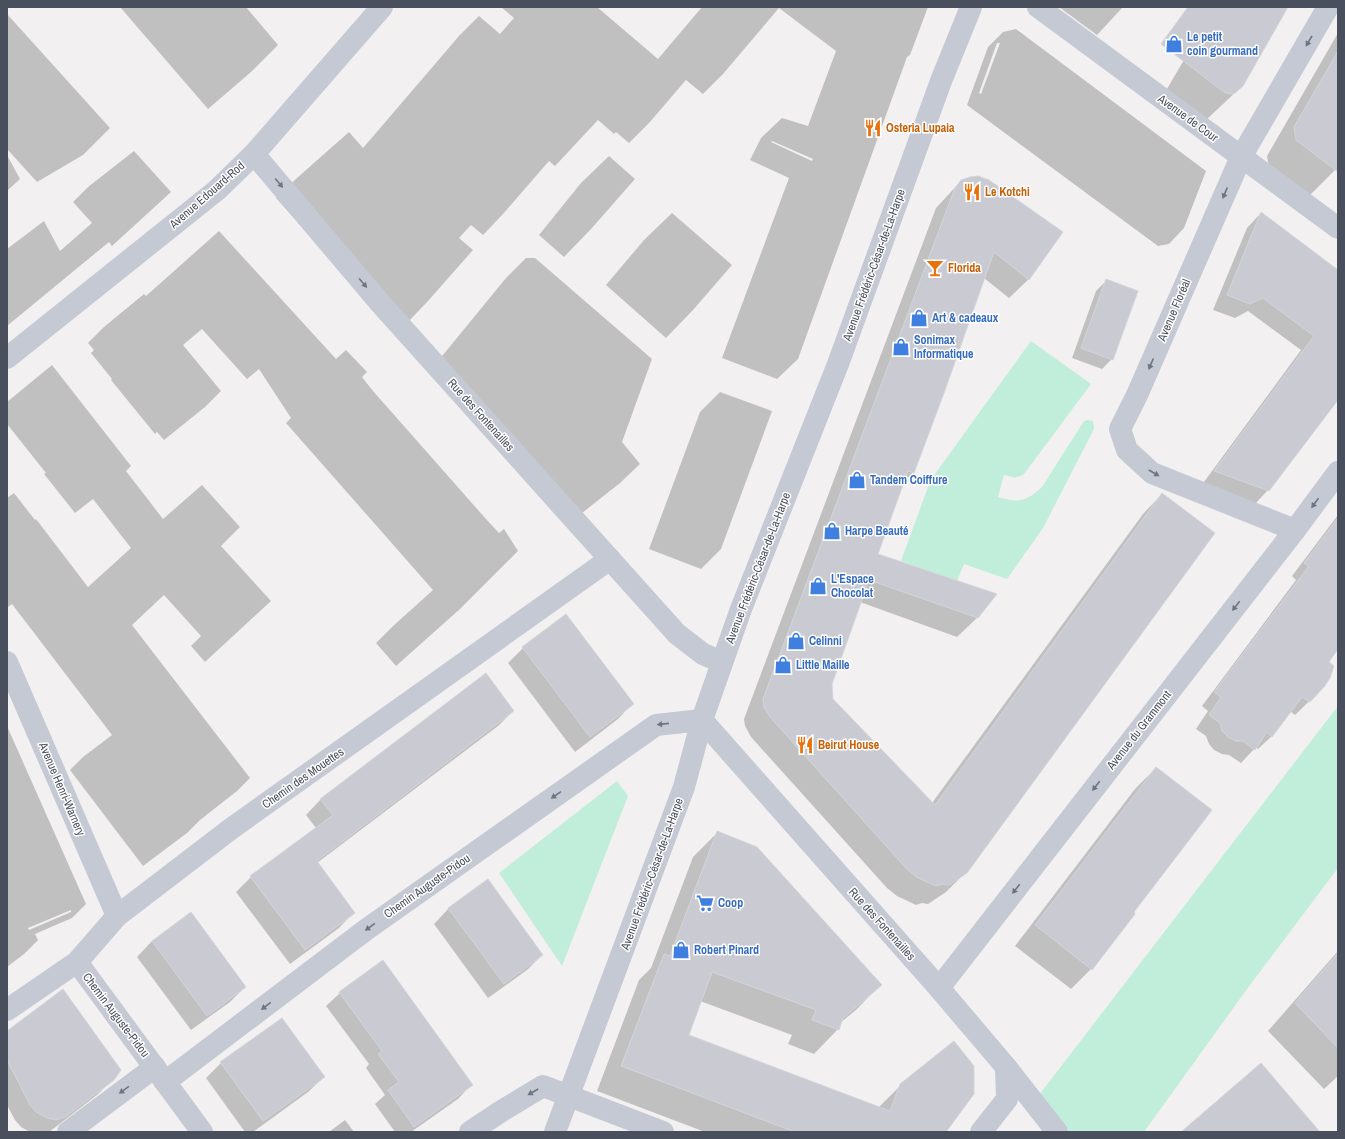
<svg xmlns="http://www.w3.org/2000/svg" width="1345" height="1139" viewBox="0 0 1345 1139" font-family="'Archivo Narrow',sans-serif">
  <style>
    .green { fill: #c1eedb }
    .shadow { fill: #0003; fill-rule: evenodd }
    .building { fill: #cacbd2; stroke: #d4d5db }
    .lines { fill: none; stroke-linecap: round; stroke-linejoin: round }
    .minor { stroke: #c4c9d4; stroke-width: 22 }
    .oneway { fill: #6e7481 }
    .labels { text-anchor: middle; stroke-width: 3; stroke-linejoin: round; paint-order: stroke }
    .shop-label { font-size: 12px; font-weight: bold; fill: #366cbe; stroke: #fff; text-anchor: start }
    .street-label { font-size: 12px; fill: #494f5d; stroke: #fff }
    .food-label { font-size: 12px; font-weight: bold; fill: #c56008; stroke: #fff; text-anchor: start }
  </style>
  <rect width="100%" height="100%" fill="#f2f0f0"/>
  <!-- green -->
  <g class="green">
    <path d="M 1031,341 L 1091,384 L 1024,474 C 1017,479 1012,477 1004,475 L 998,497 C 1018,503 1026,502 1042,487 L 1084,421 L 1088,420 L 1093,421 L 1094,429 L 1043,528 L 1007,579 L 964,564 L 957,581 L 901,561 L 928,487 L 935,474 Z"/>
    <polygon points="1338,706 1338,868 1247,989 1144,1132 1069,1132 1039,1095"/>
    <polygon points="617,781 628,796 562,966 499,873"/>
  </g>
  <!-- shadow -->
  <g class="shadow">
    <polygon points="120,7 246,7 278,45 251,72 208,109"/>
    <path d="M 501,7 L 597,7 L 658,59 L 702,7 L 928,7 L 910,55 L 907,57 L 798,359 L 777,379 L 722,358 L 789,178 L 750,160 L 761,138 L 782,118 L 808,126 L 836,51 L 779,8 L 723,74 L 703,94 L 686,80 L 649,123 L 629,143 L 616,132 L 614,134 L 598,120 L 555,166 L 549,161 L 503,214 L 483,235 L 471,225 L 459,238 L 473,250 L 428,301 L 408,322 L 333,262 L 276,198 L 297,178 L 349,132 L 363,148 L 459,36 L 479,16 L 500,34 L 514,18 ZM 772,141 L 813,159 L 812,161 L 771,142 Z"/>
    <polygon points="1059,7 1123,7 1097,35"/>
    <polygon points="1215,7 1286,7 1239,89 1206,120 1164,94"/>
    <polygon points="7,14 110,128 83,155 37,182 7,149"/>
    <path d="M 1016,29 L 1206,171 L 1184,228 L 1169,244 L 1158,246 L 967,105 L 988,47 L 1003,32 ZM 997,43 L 1000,43 L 981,94 L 979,93 Z"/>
    <polygon points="1338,33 1338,165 1335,170 1308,197 1269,168 1267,156"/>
    <polygon points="134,151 171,192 112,246 109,242 7,326 7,249 44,221 60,251 92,223 73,202 88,187"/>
    <polygon points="7,155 20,179 7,191"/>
    <polygon points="609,156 635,179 591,229 564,257 539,235 581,183"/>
    <polygon points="961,181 1029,279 1009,298 984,278 913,473 903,482 877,555 977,618 957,637 860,602 831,684 832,699 932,803 1143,514 1162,494 966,872 946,892 928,904 922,903 916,905 897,896 887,888 751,737 745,726 744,719 936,208"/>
    <polygon points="672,213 732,265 693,310 666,338 606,285 644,240"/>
    <polygon points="1261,213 1338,271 1338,399 1268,490 1254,505 1201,486 1301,350 1248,311 1235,318 1213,310 1247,228"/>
    <polygon points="219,231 336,359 346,350 367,372 362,377 373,391 486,519 499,533 504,529 518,551 460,609 396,666 376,643 392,627 433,590 286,423 291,418 259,369 247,379 202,329 183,345 221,391 205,407 164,440 157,432 155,434 111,380 112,379 91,353 94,350 88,343 104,327 144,294 146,296"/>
    <polygon points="526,258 535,258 652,359 622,442 640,464 620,483 577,517 438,361 506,278"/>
    <polygon points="1107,280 1112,359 1102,369 1072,358 1096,291"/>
    <polygon points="52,365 131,466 126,471 163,519 202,485 240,527 221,546 271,601 205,662 191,646 201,636 164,595 132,625 250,778 237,791 200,820 187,833 143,866 70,770 83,757 112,735 12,604 8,607 7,605 7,498 14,493 35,520 36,519 88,587 131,548 93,499 75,513 44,474 46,473 7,424 7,402"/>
    <polygon points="720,392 772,411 721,549 701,569 649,549 700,412"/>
    <polygon points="1338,515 1338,647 1327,663 1324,687 1295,715 1290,711 1272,736 1258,749 1256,747 1241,763 1229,755 1222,754 1214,750 1209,744 1206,736 1196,729 1208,711 1202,706 1296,580 1292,576"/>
    <polygon points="523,648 633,703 618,719 575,752 508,663"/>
    <polygon points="513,711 498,726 317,863 354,912 339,928 290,964 236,892 251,877 316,828 306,815 321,799"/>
    <path d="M 7,726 L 86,904 L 72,918 L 35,934 L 38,940 L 24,954 L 7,967 ZM 71,910 L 71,912 L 29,930 L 28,928 Z"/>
    <polygon points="1156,768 1132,912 1091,969 1071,989 1015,946 1135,789"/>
    <polygon points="718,832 880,985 856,1010 840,1023 838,1029 814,1054 788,1044 792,1035 700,1001 688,1035 879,1107 901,1085 945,1132 705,1132 597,1091 639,980 651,968 693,857"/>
    <polygon points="449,908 542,955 527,970 488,998 434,924"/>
    <polygon points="152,941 245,987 230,1002 191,1030 137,957"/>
    <polygon points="1338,951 1338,1076 1324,1089 1268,1031"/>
    <polygon points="340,993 471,1085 458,1099 411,1132 395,1132 375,1104 385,1095 366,1068 369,1064 326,1006"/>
    <polygon points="7,1032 113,1079 97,1095 49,1132 30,1132 21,1127 15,1120 7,1105"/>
    <polygon points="221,1063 324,1077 308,1092 253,1132 245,1132 206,1078"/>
    <polygon points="345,1120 354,1132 329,1132"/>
  </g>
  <!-- building -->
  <g class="building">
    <polygon points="1188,7 1288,7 1243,86 1235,93 1230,94 1224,92 1161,44"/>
    <polygon points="1338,51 1338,172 1296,140 1294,127"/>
    <polygon points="978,176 989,180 1063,232 1029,280 994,252 944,393 914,473 908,471 878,554 997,594 978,618 869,580 832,684 833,699 935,805 1162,493 1215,533 967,873 949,885 942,884 936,886 916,877 906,868 770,717 764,707 763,699 955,188 961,180 970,177"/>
    <polygon points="1261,212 1338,270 1338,400 1269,491 1214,471 1314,336 1263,298 1250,304 1227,295"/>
    <polygon points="1106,279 1138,291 1113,360 1081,348"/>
    <polygon points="1338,518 1338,649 1329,662 1334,666 1330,678 1324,687 1310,702 1302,697 1272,737 1267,732 1255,750 1243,741 1236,741 1228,737 1222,731 1220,723 1209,715 1221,697 1214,692 1309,566 1304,563"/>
    <polygon points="566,614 634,704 590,737 522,647"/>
    <polygon points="486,673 514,711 317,861 355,913 305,950 250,876 333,815 320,799"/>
    <polygon points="1156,767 1212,810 1134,912 1135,914 1092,970 1035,925"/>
    <polygon points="717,831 757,847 882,985 843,1018 839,1030 812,1020 816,1010 712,972 689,1035 890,1111 900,1084 954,1041 974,1066 974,1094 946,1132 795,1132 621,1066 664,954 670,956"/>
    <polygon points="488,879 543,955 504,984 448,908"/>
    <polygon points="191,912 246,987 207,1016 152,941"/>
    <polygon points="1338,953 1338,1048 1295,1003"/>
    <polygon points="383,960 473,1085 414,1127 388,1090 399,1082 378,1054 382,1051 339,992"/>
    <polygon points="63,989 121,1070 114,1080 65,1117 56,1120 47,1118 36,1112 30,1105 7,1060 7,1031"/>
    <polygon points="282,1018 325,1077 263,1121 220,1062"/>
    <polygon points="1261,1063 1320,1132 1181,1132"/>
  </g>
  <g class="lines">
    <!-- minor -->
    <g class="minor">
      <polyline points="1038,7 1338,228"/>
      <polyline points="254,154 380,303 677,634 703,654 722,662"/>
      <polyline points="7,358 217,190 254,154 382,7"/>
      <polyline points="1295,530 1152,473 1127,450 1120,429 1137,395 1241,157 1328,7"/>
      <polyline points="7,662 117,916"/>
      <polyline points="77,962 202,1132"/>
      <polyline points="939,988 1295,530 1338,472"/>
      <polyline points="7,1010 77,962 117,916 232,828 610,559"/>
      <polyline points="165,1082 367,929 656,725 702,720 939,988 1006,1067 1057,1132"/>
      <polyline points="68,1132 155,1067"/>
      <polyline points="470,1132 500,1112 543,1086 663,1132"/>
      <polyline points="555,1132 684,787 702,720 741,609 838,364 941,81 971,7"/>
      <polyline points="981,1132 1007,1099 1006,1067"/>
    </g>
  </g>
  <!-- one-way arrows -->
  <defs><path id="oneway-solid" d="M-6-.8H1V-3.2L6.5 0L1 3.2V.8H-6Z"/></defs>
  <g class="oneway">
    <use href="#oneway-solid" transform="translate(1309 41) rotate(120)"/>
    <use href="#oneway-solid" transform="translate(279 183) rotate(50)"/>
    <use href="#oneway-solid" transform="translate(1225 193) rotate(113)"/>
    <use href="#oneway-solid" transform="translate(363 283) rotate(50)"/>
    <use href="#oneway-solid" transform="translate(1151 364) rotate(113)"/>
    <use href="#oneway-solid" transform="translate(1154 473) rotate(30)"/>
    <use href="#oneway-solid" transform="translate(1315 503) rotate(126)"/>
    <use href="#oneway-solid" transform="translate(1236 606) rotate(128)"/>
    <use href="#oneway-solid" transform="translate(663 724) rotate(174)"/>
    <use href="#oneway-solid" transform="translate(1096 786) rotate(128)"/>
    <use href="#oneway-solid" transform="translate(556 795) rotate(145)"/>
    <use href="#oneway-solid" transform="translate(1016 889) rotate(128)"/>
    <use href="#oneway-solid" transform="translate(370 927) rotate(144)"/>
    <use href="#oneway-solid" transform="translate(266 1006) rotate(143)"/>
    <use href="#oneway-solid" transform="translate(124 1090) rotate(144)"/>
    <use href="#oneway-solid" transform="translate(533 1092) rotate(150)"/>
  </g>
  <!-- icons -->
  <defs>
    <g id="shop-bare" transform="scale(1.38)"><path d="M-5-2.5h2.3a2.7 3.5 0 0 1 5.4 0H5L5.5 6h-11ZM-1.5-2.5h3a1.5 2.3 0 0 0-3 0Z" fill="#3f7fe0" stroke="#fff" stroke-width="2.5" paint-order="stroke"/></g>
    <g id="restaurant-bare" transform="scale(1.38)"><path d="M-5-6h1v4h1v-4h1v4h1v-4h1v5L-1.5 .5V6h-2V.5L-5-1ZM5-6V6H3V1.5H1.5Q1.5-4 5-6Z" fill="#e8710a" stroke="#fff" stroke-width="2.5" paint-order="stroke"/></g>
    <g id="bar-bare" transform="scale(1.38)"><path d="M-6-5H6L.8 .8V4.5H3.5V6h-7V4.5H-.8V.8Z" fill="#e8710a" stroke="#fff" stroke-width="2.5" paint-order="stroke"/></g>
    <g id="supermarket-bare" transform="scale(1.38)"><path d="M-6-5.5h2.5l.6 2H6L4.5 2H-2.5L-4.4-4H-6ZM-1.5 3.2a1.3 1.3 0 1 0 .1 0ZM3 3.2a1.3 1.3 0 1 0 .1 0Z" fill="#3f7fe0" stroke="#fff" stroke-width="2.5" paint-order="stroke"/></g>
  </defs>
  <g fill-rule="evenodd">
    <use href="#shop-bare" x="1174" y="44"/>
    <use href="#restaurant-bare" x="873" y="128"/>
    <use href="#restaurant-bare" x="972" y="192"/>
    <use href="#bar-bare" x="935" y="268"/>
    <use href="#shop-bare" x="919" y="318"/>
    <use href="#shop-bare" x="901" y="347"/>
    <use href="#shop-bare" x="857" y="480"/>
    <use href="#shop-bare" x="832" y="531"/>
    <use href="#shop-bare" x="818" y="586"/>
    <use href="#shop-bare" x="796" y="641"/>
    <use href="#shop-bare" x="783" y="665"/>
    <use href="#restaurant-bare" x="805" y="745"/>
    <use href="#supermarket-bare" x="705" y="903"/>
    <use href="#shop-bare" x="681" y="950"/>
  </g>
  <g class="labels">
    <!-- shop labels -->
    <g class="shop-label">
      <text x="1187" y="41">Le petit<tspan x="1187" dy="14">coin gourmand</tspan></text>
      <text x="932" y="322">Art &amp; cadeaux</text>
      <text x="914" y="344">Sonimax<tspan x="914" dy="14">Informatique</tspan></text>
      <text x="870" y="484">Tandem Coiffure</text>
      <text x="845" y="535">Harpe Beauté</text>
      <text x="831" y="583">L'Espace<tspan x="831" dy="14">Chocolat</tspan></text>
      <text x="809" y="645">Celinni</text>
      <text x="796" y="669">Little Maille</text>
      <text x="718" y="907">Coop</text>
      <text x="694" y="954">Robert Pinard</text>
    </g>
    <!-- street labels -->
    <g class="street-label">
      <text transform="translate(1188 118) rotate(36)" y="4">Avenue de Cour</text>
      <text transform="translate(207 195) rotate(-41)" y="4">Avenue Edouard-Rod</text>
      <text transform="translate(874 265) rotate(-70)" y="4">Avenue Frédéric-César-de-La-Harpe</text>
      <text transform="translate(1174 310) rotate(-67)" y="4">Avenue Floréal</text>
      <text transform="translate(481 415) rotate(48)" y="4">Rue des Fontenailles</text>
      <text transform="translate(758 568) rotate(-69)" y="4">Avenue Frédéric-César-de-La-Harpe</text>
      <text transform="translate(1139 730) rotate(-52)" y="4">Avenue du Grammont</text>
      <text transform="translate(303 778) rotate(-35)" y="4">Chemin des Mouettes</text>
      <text transform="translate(62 789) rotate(67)" y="4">Avenue Henri-Warnery</text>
      <text transform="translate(652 874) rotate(-70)" y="4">Avenue Frédéric-César-de-La-Harpe</text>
      <text transform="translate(427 886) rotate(-35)" y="4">Chemin Auguste-Pidou</text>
      <text transform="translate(882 924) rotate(48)" y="4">Rue des Fontenailles</text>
      <text transform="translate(116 1015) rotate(53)" y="4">Chemin Auguste-Pidou</text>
    </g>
    <!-- food labels -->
    <g class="food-label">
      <text x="886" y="132">Osteria Lupaia</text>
      <text x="985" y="196">Le Kotchi</text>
      <text x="948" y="272">Florida</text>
      <text x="818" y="749">Beirut House</text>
    </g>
  </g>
  <!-- border -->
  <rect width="1345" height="1139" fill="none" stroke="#494f5d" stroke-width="16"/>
</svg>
